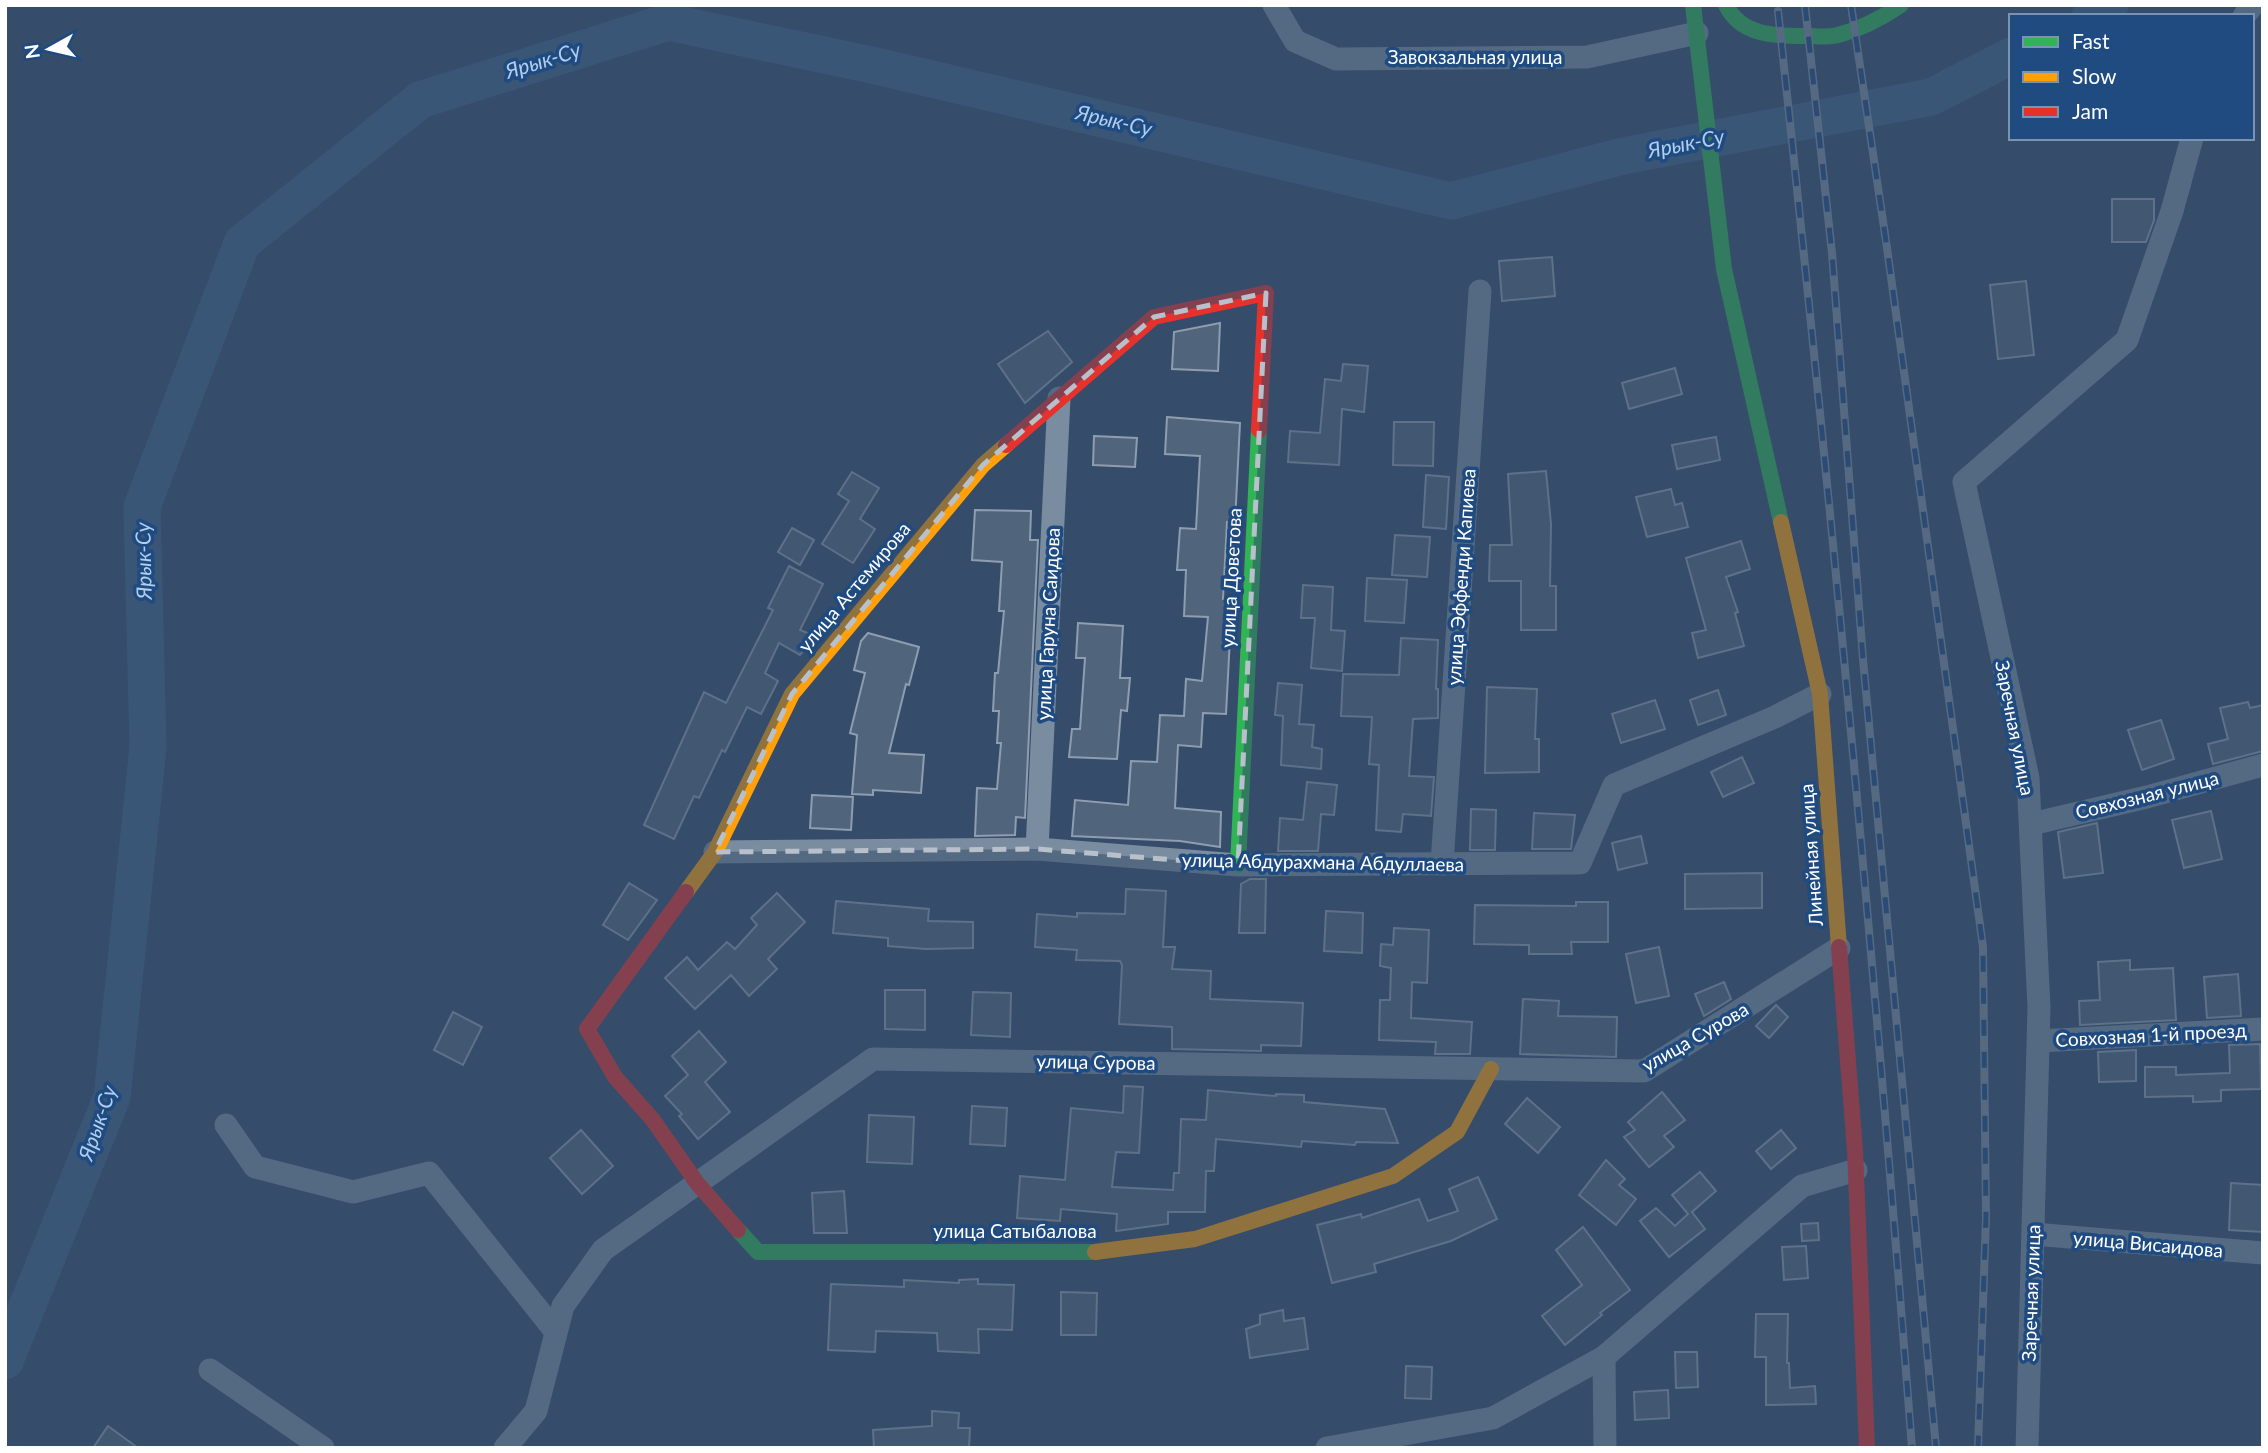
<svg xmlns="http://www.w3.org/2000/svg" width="2268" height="1453" viewBox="0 0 2268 1453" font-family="Lato,sans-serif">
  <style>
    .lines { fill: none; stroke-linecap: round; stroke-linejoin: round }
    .river { stroke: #416287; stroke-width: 37 }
    .building { fill: #50647c; stroke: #8e9daf; stroke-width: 2 }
    .street { stroke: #7a8ca0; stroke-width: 23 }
    .fast { stroke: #30b455; stroke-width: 16 }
    .slow { stroke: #ff9f0a; stroke-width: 16 }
    .jam { stroke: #e5322d; stroke-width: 16 }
    .rail-casing { stroke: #7c8da0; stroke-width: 8 }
    .rail { stroke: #1f4b80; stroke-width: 5; stroke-dasharray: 16; stroke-linecap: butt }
    .marked { fill: none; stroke: #b8c1cb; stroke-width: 5; stroke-dasharray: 14 9; stroke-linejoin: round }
    .labels { text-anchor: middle; stroke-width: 7; stroke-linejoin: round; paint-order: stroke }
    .street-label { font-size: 19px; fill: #fff; stroke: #1f4b80 }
    .water-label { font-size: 21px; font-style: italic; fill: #afcef0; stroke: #1f4b80 }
  </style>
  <rect width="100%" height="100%" fill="#354d6a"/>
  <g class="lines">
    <!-- river -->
    <g class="river">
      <polyline points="2090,16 2110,5"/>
      <polyline points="5,1361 112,1097 148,747 142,507 242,243 420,100 668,22 876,66 1451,201 1623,156 1931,97 2011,56"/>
    </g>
  </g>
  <!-- building -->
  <g class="building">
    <polygon points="2112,199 2154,199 2154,220 2146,242 2112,242"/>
    <polygon points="1552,257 1555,296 1502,301 1499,261"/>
    <polygon points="2026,281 2034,355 1998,359 1990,285"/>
    <polygon points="1220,323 1218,371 1172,369 1174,332"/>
    <polygon points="1048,331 1072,362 1025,403 998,364"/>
    <polygon points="1343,364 1368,366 1364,412 1342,409 1339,465 1288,462 1290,431 1320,433 1325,379 1341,381"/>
    <polygon points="1675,368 1682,394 1629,409 1622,383"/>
    <polygon points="1167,417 1240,423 1235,523 1227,522 1223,599 1232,599 1226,714 1203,713 1201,747 1178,745 1175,808 1221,812 1220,847 1180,841 1072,836 1075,800 1128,805 1131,761 1157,762 1160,715 1184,716 1186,679 1202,681 1208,617 1184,616 1186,570 1177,570 1180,528 1196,529 1200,456 1165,454"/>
    <polygon points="1394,422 1434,422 1433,466 1393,465"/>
    <polygon points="1094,436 1137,438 1135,467 1093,465"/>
    <polygon points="1716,437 1720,460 1677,469 1672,445"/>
    <polygon points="1546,471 1551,524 1550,586 1556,586 1556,630 1521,630 1521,581 1489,581 1490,545 1512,545 1508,474"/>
    <polygon points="852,472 879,488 860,519 875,529 853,563 822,544 849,501 838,494"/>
    <polygon points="1426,475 1449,477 1446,529 1423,527"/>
    <polygon points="1671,489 1675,505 1682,503 1688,527 1647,537 1636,497"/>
    <polygon points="975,510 1031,511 1030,540 1038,540 1025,818 1016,817 1015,835 975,836 977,788 997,789 1001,743 997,743 999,711 993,711 995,673 998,673 1004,611 999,611 1002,562 972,560"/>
    <polygon points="792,528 814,540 800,565 778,552"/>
    <polygon points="1395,535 1430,537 1427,577 1392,575"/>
    <polygon points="1741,541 1750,569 1726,577 1738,612 1735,613 1744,646 1698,658 1692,633 1706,630 1686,558"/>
    <polygon points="789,566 823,584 800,630 815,636 800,655 779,643 765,673 778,681 761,714 747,707 725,752 722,750 699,798 694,796 674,839 644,825 704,692 726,703 773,610 768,608"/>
    <polygon points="1367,578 1407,580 1404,623 1365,621"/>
    <polygon points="1303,585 1333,587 1331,630 1345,631 1342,671 1311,668 1315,618 1301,618"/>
    <polygon points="1078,623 1123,626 1120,678 1130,678 1127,711 1121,710 1117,759 1069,757 1072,729 1080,729 1085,658 1076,658"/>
    <polygon points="868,633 919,647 909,685 906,684 889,753 924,755 921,793 873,790 873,795 852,794 857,735 850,733 865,673 854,670 861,641"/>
    <polygon points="1401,638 1438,640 1436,689 1438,689 1438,718 1413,719 1409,776 1434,777 1431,816 1403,814 1401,832 1376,830 1379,765 1369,764 1372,717 1341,716 1343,674 1399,675"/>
    <polygon points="1278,683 1302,685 1299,724 1314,725 1312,747 1322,749 1321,769 1281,765 1283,716 1275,715"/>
    <polygon points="1487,687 1537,689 1535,739 1539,739 1539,772 1485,773"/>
    <polygon points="1718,690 1726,715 1698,725 1690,700"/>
    <polygon points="1655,700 1665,729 1621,743 1612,714"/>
    <polygon points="2248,702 2250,708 2263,705 2263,751 2213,764 2208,744 2228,739 2220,708"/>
    <polygon points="2161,720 2174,759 2142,770 2128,730"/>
    <polygon points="1742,757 1754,783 1723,797 1711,772"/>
    <polygon points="1307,782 1337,785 1334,815 1321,814 1318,851 1278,851 1280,818 1303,820"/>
    <polygon points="812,795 853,797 851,830 810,828"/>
    <polygon points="1471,809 1496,810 1495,850 1470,850"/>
    <polygon points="2211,811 2222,859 2184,868 2172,820"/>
    <polygon points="1534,813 1575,815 1571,849 1532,849"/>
    <polygon points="2097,823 2103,873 2064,878 2058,832"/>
    <polygon points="1641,836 1647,863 1618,870 1612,843"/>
    <polygon points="1762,873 1762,908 1685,909 1685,874"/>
    <polygon points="1250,879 1266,879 1265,933 1239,933 1241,884"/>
    <polygon points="629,883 657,900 628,940 603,925"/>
    <polygon points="1126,889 1166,891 1163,947 1175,947 1172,969 1211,971 1210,999 1303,1003 1301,1046 1261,1045 1261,1051 1172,1049 1172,1027 1119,1024 1122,965 1120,961 1076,960 1077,950 1035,947 1037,914 1077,917 1077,913 1125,914"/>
    <polygon points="777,893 805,922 768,959 777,969 749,996 731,975 695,1009 665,978 687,957 698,970 727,942 735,949 757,925 751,918"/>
    <polygon points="836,901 929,909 928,921 973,922 973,948 926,949 888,946 888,938 833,933"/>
    <polygon points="1576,902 1608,902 1608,942 1571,942 1572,954 1529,954 1529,945 1474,944 1475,905 1576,906"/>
    <polygon points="1326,911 1363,913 1362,953 1324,951"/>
    <polygon points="1394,928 1429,930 1427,983 1412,982 1411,1018 1472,1022 1470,1054 1435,1054 1436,1042 1379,1040 1380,1000 1390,1000 1391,968 1380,966 1381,944 1393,945"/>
    <polygon points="1659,947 1669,996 1636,1003 1626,954"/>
    <polygon points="2130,960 2130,970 2173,968 2176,1020 2080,1025 2079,1001 2100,1000 2098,962"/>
    <polygon points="2238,974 2241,1016 2207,1018 2204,977"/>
    <polygon points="1724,982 1731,999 1704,1016 1695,994"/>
    <polygon points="885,990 925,990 925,1030 885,1029"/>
    <polygon points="973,992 1011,993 1010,1037 971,1035"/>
    <polygon points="1523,999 1559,1001 1558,1016 1617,1017 1616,1057 1520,1054"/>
    <polygon points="1776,1005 1788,1017 1769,1038 1756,1026"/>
    <polygon points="453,1012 482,1027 463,1065 434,1050"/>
    <polygon points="699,1031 726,1062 705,1082 730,1112 698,1139 679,1116 682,1114 665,1096 688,1075 672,1056"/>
    <polygon points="2260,1044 2261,1089 2221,1090 2221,1101 2193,1102 2193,1096 2145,1097 2145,1067 2176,1067 2176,1075 2230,1073 2229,1045"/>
    <polygon points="2136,1050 2136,1081 2099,1082 2098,1052"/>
    <polygon points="1124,1086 1143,1087 1139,1153 1116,1152 1112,1187 1173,1190 1174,1173 1179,1173 1181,1119 1206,1120 1208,1090 1276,1096 1276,1094 1304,1095 1304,1102 1385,1109 1398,1143 1356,1142 1355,1145 1302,1141 1301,1147 1216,1139 1214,1171 1206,1171 1205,1212 1168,1212 1168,1224 1116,1231 1117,1214 1061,1209 1060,1221 1017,1218 1020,1176 1065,1180 1071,1108 1123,1113"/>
    <polygon points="1662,1092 1685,1120 1664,1136 1674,1147 1649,1167 1624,1137 1635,1130 1628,1122"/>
    <polygon points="1527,1098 1560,1127 1538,1153 1505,1124"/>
    <polygon points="972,1106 1007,1108 1005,1146 970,1144"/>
    <polygon points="869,1115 914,1117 912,1164 867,1162"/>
    <polygon points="581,1130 613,1166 582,1194 550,1158"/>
    <polygon points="1781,1130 1796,1148 1771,1169 1756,1151"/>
    <polygon points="1606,1160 1625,1179 1619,1185 1636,1199 1616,1225 1579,1195"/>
    <polygon points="1700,1172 1716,1191 1692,1212 1705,1229 1669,1257 1640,1221 1656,1208 1675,1226 1688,1214 1672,1195"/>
    <polygon points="1478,1177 1497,1219 1451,1241 1374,1264 1376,1272 1332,1283 1317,1225 1361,1214 1362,1218 1419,1199 1428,1221 1458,1211 1449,1189"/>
    <polygon points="2231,1183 2263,1185 2263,1232 2229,1230"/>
    <polygon points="844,1191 847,1233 814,1233 812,1193"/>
    <polygon points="1818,1223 1819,1240 1802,1241 1801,1224"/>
    <polygon points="1583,1227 1630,1290 1600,1313 1602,1315 1565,1345 1542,1316 1582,1285 1556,1250"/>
    <polygon points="1806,1246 1808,1278 1784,1280 1782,1247"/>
    <polygon points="978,1279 978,1284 1014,1285 1012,1330 978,1329 979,1353 938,1351 937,1333 876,1331 875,1352 828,1350 831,1284 904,1287 904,1280 959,1283 959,1280"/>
    <polygon points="1061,1292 1097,1293 1096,1335 1061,1335"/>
    <polygon points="1283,1310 1284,1321 1304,1318 1308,1349 1250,1358 1246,1329 1260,1324 1260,1315"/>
    <polygon points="1756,1314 1788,1314 1787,1363 1789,1363 1790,1388 1815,1386 1816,1404 1766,1405 1766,1357 1755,1357"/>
    <polygon points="1675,1352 1697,1352 1698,1387 1676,1388"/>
    <polygon points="1406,1366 1432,1367 1431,1399 1405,1398"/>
    <polygon points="1668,1390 1669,1418 1635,1420 1634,1392"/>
    <polygon points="932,1411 959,1413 958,1428 970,1428 969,1448 874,1448 873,1430 932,1426"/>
    <polygon points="108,1426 138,1448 93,1448"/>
  </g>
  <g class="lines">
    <!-- street -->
    <g class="street">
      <polyline points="1274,5 1295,41 1336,59 1587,57 1697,33"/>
      <polyline points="2244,16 2253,5"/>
      <polyline points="2031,824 2147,797 2263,765"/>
      <polyline points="1037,849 1059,398"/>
      <polyline points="715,852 1037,849 1238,865 1580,863 1614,785 1775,717 1820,694"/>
      <polyline points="1442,864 1480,291"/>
      <polyline points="2039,1041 2263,1029"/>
      <polyline points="226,1125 255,1167 353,1192 429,1173 556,1332"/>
      <polyline points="2033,1234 2263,1253"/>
      <polyline points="1604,1357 1605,1448"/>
      <polyline points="210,1370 323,1448"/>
      <polyline points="505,1448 536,1411 563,1306 603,1250 873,1059 1644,1071 1839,948"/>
      <polyline points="1327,1448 1493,1418 1604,1357 1802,1186 1856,1170"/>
      <polyline points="2027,1448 2039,1008 2028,778 1964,482 2127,340 2172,211 2192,138"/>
    </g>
    <!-- fast -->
    <g class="fast">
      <polyline points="1693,5 1724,269 1781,522"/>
      <path d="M 1726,5 C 1741,36 1775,36 1806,36 C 1817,36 1827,38 1838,35 C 1861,29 1882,18 1901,5"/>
      <polyline points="1238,865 1259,430"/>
      <polyline points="738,1230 758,1252 1095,1252"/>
    </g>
    <!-- slow -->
    <g class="slow">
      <polyline points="1781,522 1820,694 1839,947"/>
      <polyline points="686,892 715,852 792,694 983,465 1006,445"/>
      <polyline points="1095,1252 1195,1239 1393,1176 1457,1132 1491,1069"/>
    </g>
    <!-- jam -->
    <g class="jam">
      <polyline points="1006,445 1154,317 1266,293 1259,430"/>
      <polyline points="686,892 587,1029 615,1077 653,1120 697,1183 738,1230"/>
      <polyline points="1839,947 1855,1150 1867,1448"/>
    </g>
    <!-- rail casing -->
    <g class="rail-casing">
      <g id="rail">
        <polyline points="1805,5 1832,253 1863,659 1936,1448"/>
        <polyline points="1851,5 1887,248 1983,947 1986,1217 1978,1448"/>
        <path d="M 1778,11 C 1830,489 1875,968 1912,1448"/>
      </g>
    </g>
    <!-- rail -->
    <use href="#rail" class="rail"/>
  </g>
  <!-- marked area -->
  <path d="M0 0H2268V1453H0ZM 1266,293 L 1238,865 L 1037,849 L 715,852 L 792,694 L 983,465 L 1154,317 Z" fill="#354d6a" fill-opacity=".55" fill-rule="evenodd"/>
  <path class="marked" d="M 1266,293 L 1238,865 L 1037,849 L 715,852 L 792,694 L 983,465 L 1154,317 Z"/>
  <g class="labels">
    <!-- street labels -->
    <g class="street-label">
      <text x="1475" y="64">Завокзальная улица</text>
      <text transform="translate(1461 577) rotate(-86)" y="7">улица Эффенди Капиева</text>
      <text transform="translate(1231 578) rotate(-87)" y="7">улица Доветова</text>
      <text transform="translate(854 587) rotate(-50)" y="7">улица Астемирова</text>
      <text transform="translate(1048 624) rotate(-87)" y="7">улица Гаруна Саидова</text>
      <text transform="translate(2015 728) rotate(79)" y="7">Заречная улица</text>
      <text transform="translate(2147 795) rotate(-14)" y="7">Совхозная улица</text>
      <text transform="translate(1811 855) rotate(-94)" y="7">Линейная улица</text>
      <text transform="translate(1323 862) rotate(1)" y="7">улица Абдурахмана Абдуллаева</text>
      <text transform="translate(2151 1035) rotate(-3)" y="7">Совхозная 1-й проезд</text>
      <text transform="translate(1695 1037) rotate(-30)" y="7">улица Сурова</text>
      <text transform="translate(1096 1062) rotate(1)" y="7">улица Сурова</text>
      <text x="1015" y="1238">улица Сатыбалова</text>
      <text transform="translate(2148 1244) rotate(5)" y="7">улица Висаидова</text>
      <text transform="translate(2031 1293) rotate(-88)" y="7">Заречная улица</text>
    </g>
    <!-- water labels -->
    <g class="water-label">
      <text transform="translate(543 61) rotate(-17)" y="7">Ярык-Су</text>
      <text transform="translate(1114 121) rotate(13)" y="7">Ярык-Су</text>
      <text transform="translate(1686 144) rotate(-11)" y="7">Ярык-Су</text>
      <text transform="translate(144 561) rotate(-91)" y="7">Ярык-Су</text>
      <text transform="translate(98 1123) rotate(-71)" y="7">Ярык-Су</text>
    </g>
  </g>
  <!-- border -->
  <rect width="2268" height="1453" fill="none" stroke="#ffffff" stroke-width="14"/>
  <!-- legend -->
  <rect x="2009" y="14" width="245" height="126" fill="#1f4b80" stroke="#7993b3" stroke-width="2"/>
  <rect x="2023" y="37" width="35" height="10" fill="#30b455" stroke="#7993b3" stroke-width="2"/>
  <text x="2072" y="49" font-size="21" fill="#ffffff">Fast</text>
  <rect x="2023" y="72" width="35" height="10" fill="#ff9f0a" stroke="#7993b3" stroke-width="2"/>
  <text x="2072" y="84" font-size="21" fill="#ffffff">Slow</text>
  <rect x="2023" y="107" width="35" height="10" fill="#e5322d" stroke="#7993b3" stroke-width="2"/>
  <text x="2072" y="119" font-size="21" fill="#ffffff">Jam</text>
  <!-- north arrow -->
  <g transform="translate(49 49) rotate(262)" stroke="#1f4b80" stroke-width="5" paint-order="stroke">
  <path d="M0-5L12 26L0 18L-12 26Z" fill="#ffffff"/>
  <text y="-10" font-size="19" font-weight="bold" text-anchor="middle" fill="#ffffff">N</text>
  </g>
</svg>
